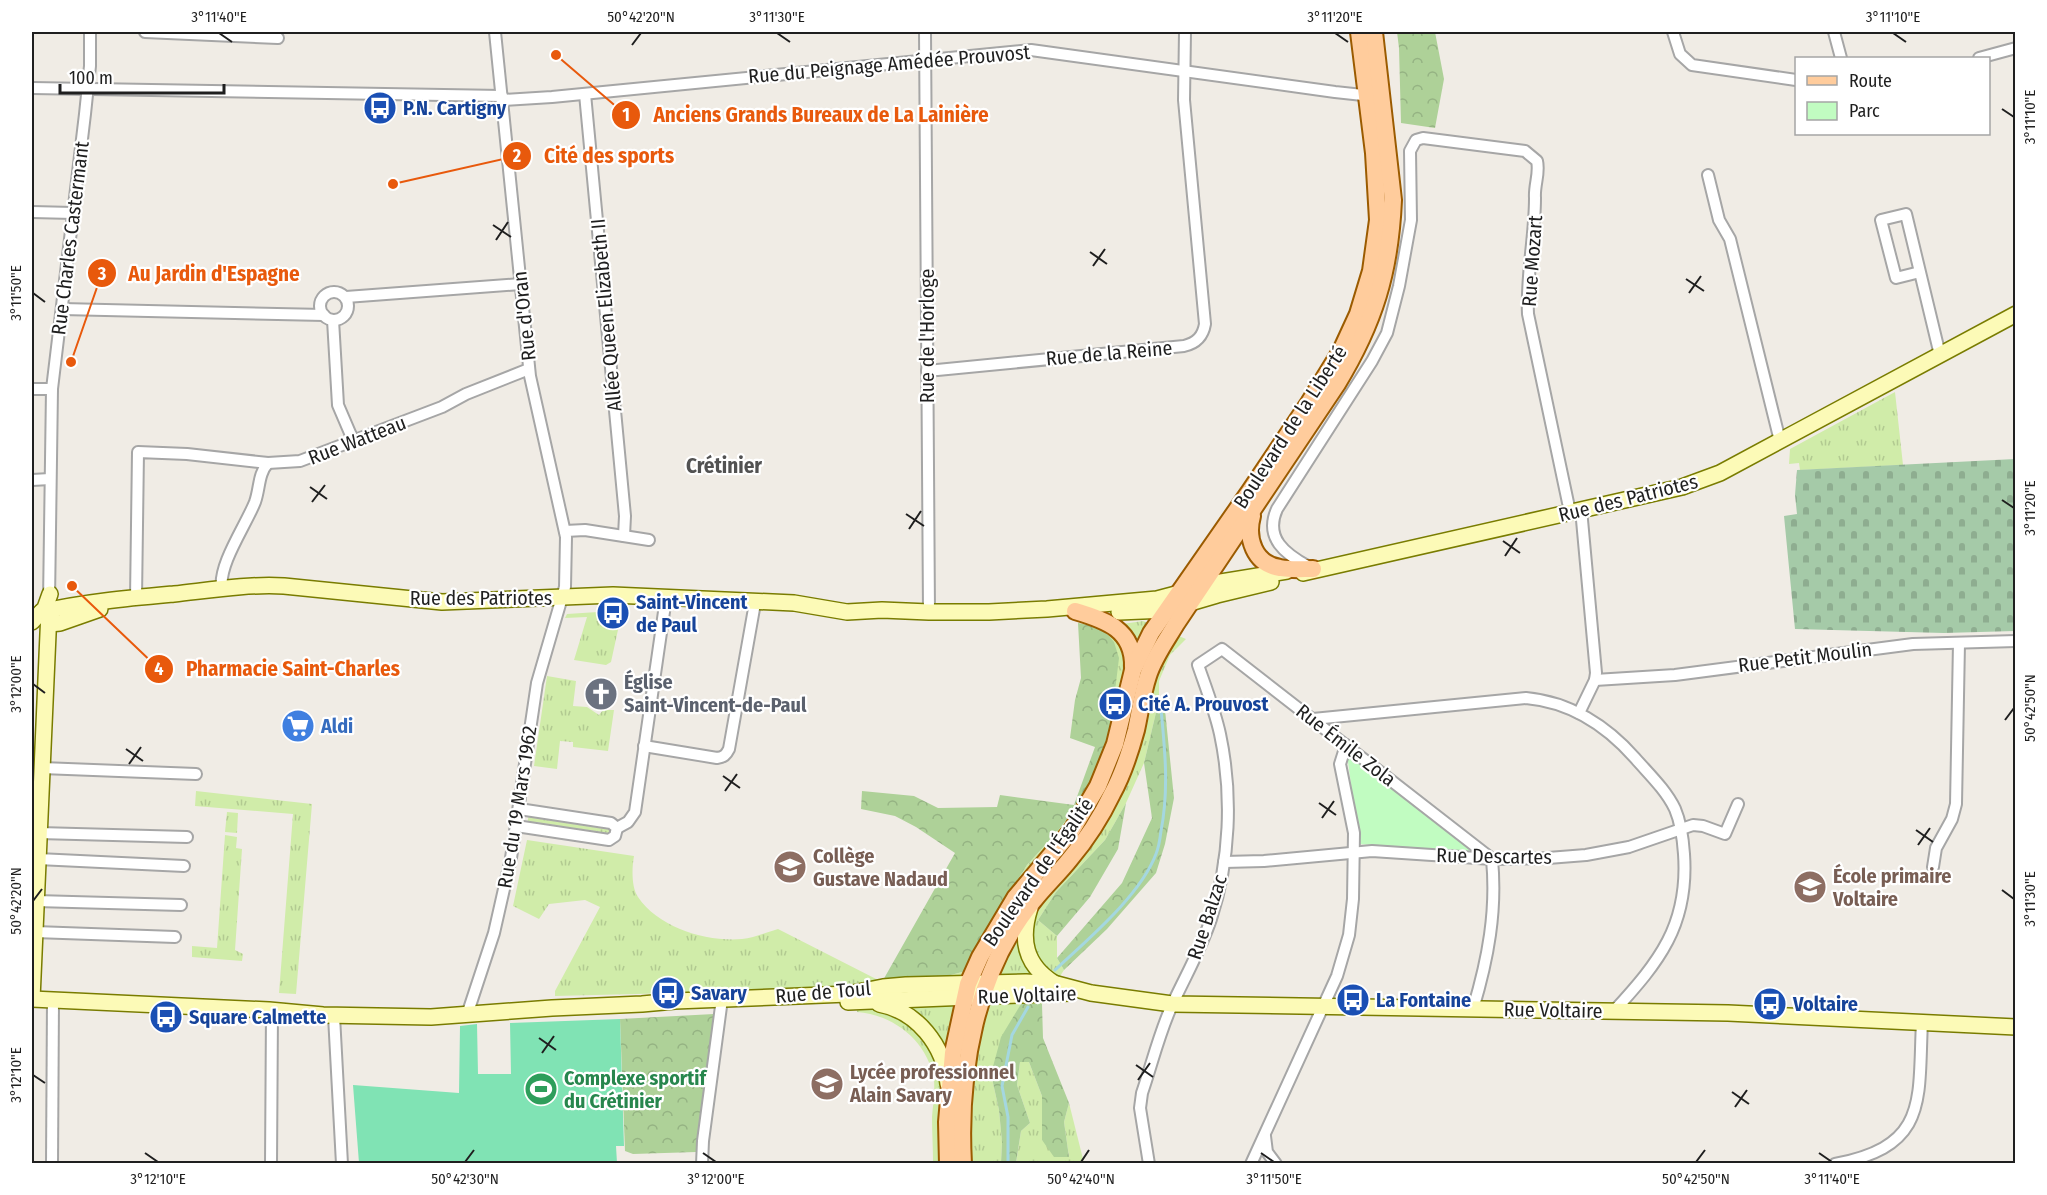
<svg xmlns="http://www.w3.org/2000/svg" width="2047" height="1195" viewBox="0 0 2047 1195" font-family="'Fira Sans Condensed',sans-serif">
  <style>
    .grass { fill: url(#grass-tufts) }
    .forest { fill: url(#forest-crowns) }
    .cemetery { fill: url(#cemetery-stones) }
    .park { fill: #c1fcc1 }
    .pitch { fill: #80e3b4 }
    .lines { fill: none; stroke-linecap: round; stroke-linejoin: round }
    .stream { stroke: #a4d7e0; stroke-width: 3 }
    .street-casing { stroke: #a6a6a6; stroke-width: 14 }
    .secondary-casing { stroke: #797c00; stroke-width: 18 }
    .primary-casing { stroke: #9b5b00; stroke-width: 20 }
    .street { stroke: #fff; stroke-width: 10 }
    .secondary { stroke: #fcfab7; stroke-width: 15 }
    .primary { stroke: #ffcc9c; stroke-width: 16 }
    .ticks { fill: none; stroke: #1f1f1f; stroke-width: 2 }
    .labels { text-anchor: middle; stroke-width: 4.5; stroke-linejoin: round; paint-order: stroke }
    .street-label { font-size: 20px; fill: #1f1f1f; stroke: #fff }
    .transit-label { font-size: 20px; font-weight: bold; fill: #164399; stroke: #fff; text-anchor: start }
    .worship-label { font-size: 20px; font-weight: bold; fill: #5b616d; stroke: #fff; text-anchor: start }
    .shop-label { font-size: 20px; font-weight: bold; fill: #366cbe; stroke: #fff; text-anchor: start }
    .education-label { font-size: 20px; font-weight: bold; fill: #785e54; stroke: #fff; text-anchor: start }
    .leisure-label { font-size: 20px; font-weight: bold; fill: #27864d; stroke: #fff; text-anchor: start }
    .neighbourhood-label { font-size: 21px; font-weight: bold; fill: #525252; stroke: #fff }
    .leader { fill: none; stroke: #e8590c; stroke-width: 2 }
    .callout-dot { fill: #e8590c; stroke: #fff; stroke-width: 2 }
    .mark-label { font-size: 18px; text-anchor: middle; font-weight: bold; fill: #fff }
    .callout-label { font-size: 21px; text-anchor: middle; font-weight: bold; fill: #e8590c; stroke: #fff; stroke-width: 4.5; stroke-linejoin: round; paint-order: stroke }
    .neatline { fill: none; stroke: #1f1f1f; stroke-width: 2 }
    .ticks-label { font-size: 15px; text-anchor: middle; fill: #1f1f1f }
  </style>
  <defs>
    <pattern id="grass-tufts" width="24" height="20" patternUnits="userSpaceOnUse" patternTransform="scale(1.5)"><rect width="24" height="20" fill="#d0eca9"/><path d="M3 7l-1-3M5 7V3M7 7l1-3M15 17l-1-3M17 17v-4M19 17l1-3" fill="none" stroke="#b2ca91"/></pattern>
    <pattern id="forest-crowns" width="20" height="18" patternUnits="userSpaceOnUse" patternTransform="scale(1.5)"><rect width="20" height="18" fill="#aed198"/><path d="M2 6a3 3 0 1 1 6 0M12 15a3 3 0 1 1 6 0" fill="none" stroke="#95b383"/></pattern>
    <pattern id="cemetery-stones" width="16" height="16" patternUnits="userSpaceOnUse" patternTransform="scale(1.5)"><rect width="16" height="16" fill="#a5caa8"/><path d="M2 7V4a2 2 0 0 1 4 0v3zM10 15v-3a2 2 0 0 1 4 0v3z" fill="#8ead90"/></pattern>
  </defs>
  <rect width="100%" height="100%" fill="#f0ece5"/>
  <!-- grass -->
  <g class="grass">
    <polygon points="1895,392 1903,465 1800,470 1799,463 1789,464 1790,449"/>
    <polygon points="613,611 615,616 621,616 611,662 606,665 574,660 587,617 565,618 567,614"/>
    <path d="M 1143,621 L 1186,639 L 1170,655 L 1159,681 L 1159,700 L 1144,763 L 1126,803 L 1105,840 L 1056,892 L 1038,920 L 1057,936 L 1057,958 L 1064,970 L 1042,1004 L 1021,1004 L 991,1074 L 999,1110 L 1002,1142 L 1001,1163 L 933,1163 C 933,1148 932,1132 932,1117 C 933,1104 935,1093 934,1080 C 928,1041 894,1015 857,1012 L 856,985 L 677,993 L 555,996 L 555,991 L 600,907 L 585,900 L 549,904 L 539,919 L 513,906 L 527,840 L 634,856 C 632,867 631,887 638,897 C 659,928 706,942 742,939 C 754,938 767,932 778,929 L 882,982 L 947,976 L 966,971 L 1002,904 L 1027,865 L 1057,832 L 1080,802 L 1100,763 L 1101,627 Z"/>
    <polygon points="547,676 576,681 573,706 587,707 599,715 603,710 614,710 608,751 573,747 573,742 560,741 557,769 534,766"/>
    <polygon points="196,791 312,804 296,994 279,993 293,814 195,806"/>
    <polygon points="227,812 238,813 237,833 225,832"/>
    <polygon points="529,814 533,814 534,818 606,829 610,826 612,831 608,836 607,833 535,822 531,825 527,824"/>
    <polygon points="225,835 237,837 236,848 242,849 235,950 243,954 242,961 192,957 192,946 217,948"/>
    <polygon points="1020,1062 1029,1062 1042,1096 1042,1140 1069,1157 1064,1122 1069,1103 1084,1163 1016,1164 1021,1131 1030,1123 1017,1085"/>
  </g>
  <!-- forest -->
  <g class="forest">
    <polygon points="1397,32 1435,32 1444,79 1435,128 1401,123 1399,48"/>
    <polygon points="1078,623 1101,627 1114,642 1119,658 1111,724 1100,763 1080,802 1057,832 1027,865 1002,904 966,971 947,976 882,982 955,853 916,827 895,816 861,809 862,791 914,796 938,808 997,807 1000,795 1074,805 1095,747 1070,738 1075,700 1081,678"/>
    <polygon points="1159,700 1164,700 1174,798 1165,844 1156,873 1107,929 1064,970 1057,958 1122,883 1152,818 1144,763"/>
    <polygon points="1126,803 1118,849 1090,897 1057,936 1038,920 1056,892 1105,840"/>
    <polygon points="1021,1004 1042,1004 1043,1038 1069,1103 1064,1122 1069,1157 1054,1157 1042,1140 1042,1096 1029,1062 1020,1062 1017,1085 1030,1123 1021,1131 1016,1163 1001,1163 1002,1142 999,1110 991,1074 1001,1037"/>
    <polygon points="714,1014 696,1152 633,1154 625,1151 620,1019"/>
  </g>
  <!-- cemetery -->
  <polygon class="cemetery" points="2015,459 2015,631 1944,633 1795,629 1784,516 1797,514 1795,495 1797,470"/>
  <!-- park -->
  <polygon class="park" points="1347,754 1474,853 1359,844"/>
  <!-- pitch -->
  <polygon class="pitch" points="620,1019 624,1146 616,1146 617,1163 359,1163 353,1085 459,1093 460,1026 477,1024 478,1074 511,1074 510,1023"/>
  <g class="lines">
    <!-- stream -->
    <g class="stream">
      <path d="M 1055,970 C 1088,939 1140,896 1156,854 C 1159,847 1160,839 1161,831 C 1169,790 1165,750 1161,709"/>
      <polyline points="1008,1164 1008,1117 1002,1086 1012,1035 1028,1007"/>
    </g>
    <!-- street casing -->
    <g class="street-casing">
      <g id="street">
        <polyline points="145,32 278,38"/>
        <polyline points="925,32 929,612"/>
        <polyline points="1673,32 1680,54 1692,65 1796,80"/>
        <polyline points="1834,32 1841,58"/>
        <polyline points="1979,58 2016,48"/>
        <polyline points="32,88 502,96"/>
        <polyline points="585,94 625,516 624,536"/>
        <polyline points="502,100 552,97 1031,50 1335,92 1372,96"/>
        <polyline points="1708,175 1719,220 1730,239 1780,441"/>
        <polyline points="32,212 73,213"/>
        <polyline points="1920,272 1896,278 1881,220 1906,214 1940,355"/>
        <circle cx="334" cy="306" r="14"/>
        <polyline points="346,297 521,284"/>
        <polyline points="62,309 324,315"/>
        <polyline points="333,320 338,405 353,440"/>
        <path d="M 927,371 L 1184,346 C 1197,343 1203,336 1205,324 L 1184,100 L 1185,32"/>
        <polyline points="32,389 52,389"/>
        <polyline points="32,480 50,479"/>
        <polyline points="565,531 585,530 649,540"/>
        <path d="M 1309,567 C 1285,554 1264,538 1277,509 L 1372,361 L 1387,333 L 1399,286 L 1411,220 L 1410,151 L 1416,140 L 1423,138 L 1525,151 L 1537,161 C 1540,173 1534,185 1535,198 C 1535,237 1526,275 1528,314 L 1570,512"/>
        <path d="M 222,588 C 218,565 246,525 255,502 C 260,488 258,474 268,463"/>
        <polyline points="136,598 138,452 187,454 268,463 300,461 442,407 466,394 529,369"/>
        <polyline points="49,601 52,389 85,114 90,66 90,32"/>
        <polyline points="1595,680 1675,675 1913,644 2016,641"/>
        <polyline points="1579,713 1595,680 1596,673 1581,509"/>
        <path d="M 1313,719 L 1526,698 C 1570,702 1607,726 1635,758 C 1649,774 1666,790 1675,809 C 1681,823 1683,839 1684,854 C 1689,925 1659,962 1614,1011"/>
        <path d="M 644,746 L 717,758 C 724,757 726,755 729,749 L 755,603"/>
        <polyline points="42,768 196,774"/>
        <polyline points="516,826 609,840 615,836 617,828 611,823 519,809"/>
        <polyline points="617,828 628,822 635,812 666,598"/>
        <polyline points="39,833 187,837"/>
        <polyline points="38,859 184,866"/>
        <polyline points="1224,862 1264,861 1372,851 1492,859 1548,858 1586,855 1629,847 1693,825 1703,826 1725,834 1738,804"/>
        <polyline points="1933,867 1936,848 1952,819 1956,804 1959,643"/>
        <polyline points="36,901 181,905"/>
        <polyline points="35,932 175,937"/>
        <polyline points="467,1015 494,933 511,858 537,683 565,587 566,537 530,376 495,32"/>
        <polyline points="334,1016 342,1164"/>
        <polyline points="1265,1136 1267,1152 1276,1164"/>
        <polyline points="52,1164 53,1000"/>
        <polyline points="271,1164 272,1011"/>
        <polyline points="702,1164 703,1141 722,999"/>
        <path d="M 1149,1164 L 1140,1108 L 1142,1093 C 1152,1064 1160,1030 1173,1003 C 1186,975 1201,949 1211,919 C 1230,861 1233,795 1220,734 C 1215,711 1206,688 1198,665 L 1222,649 L 1492,859 C 1497,911 1488,959 1473,1009"/>
        <polyline points="1251,1164 1337,976 1349,935 1353,899 1354,833 1340,764 1346,745"/>
        <path d="M 1835,1164 C 1929,1146 1918,1101 1922,1022"/>
      </g>
    </g>
    <!-- secondary casing -->
    <g class="secondary-casing">
      <g id="secondary">
        <polyline points="1303,573 1682,487 1720,473 2016,314"/>
        <path d="M 41,612 C 84,602 130,598 174,594 C 211,590 247,584 284,586 L 442,602 L 613,595 L 794,603 L 847,612 L 882,610 L 929,612 L 989,612 L 1047,609 L 1157,599 L 1221,582 L 1287,571"/>
        <polyline points="1119,612 1166,610 1217,595 1271,582"/>
        <polyline points="32,622 45,608 50,594"/>
        <polyline points="49,624 60,623 100,609"/>
        <path d="M 1030,908 C 1020,939 1025,965 1054,983"/>
        <polyline points="32,999 269,1010 323,1015 431,1017 552,1008 642,1004 675,1001 848,994 883,987 906,985 1026,982 1057,984 1091,993 1172,1004 1728,1013 2016,1027"/>
        <polyline points="32,999 49,611"/>
        <polyline points="848,1002 1070,993"/>
        <path d="M 879,1004 C 917,1011 944,1045 948,1084"/>
      </g>
    </g>
    <!-- primary casing -->
    <g class="primary-casing">
      <g id="primary">
        <path d="M 1252,516 C 1246,538 1254,564 1280,568 C 1291,570 1302,569 1313,569"/>
        <path d="M 1075,611 C 1106,620 1134,630 1133,667"/>
        <polyline points="948,1164 947,1122 953,1053 968,984 980,957 1015,898 1072,830 1098,786 1115,744 1133,670 1151,633 1250,491 1309,403 1341,351 1358,314 1371,271 1378,220 1374,153 1359,32"/>
        <path d="M 963,1164 C 958,1073 975,971 1034,900 C 1045,886 1059,873 1070,859 C 1087,839 1101,817 1112,794 C 1123,774 1130,752 1136,730 C 1140,712 1142,694 1148,676 C 1154,657 1166,641 1176,624 L 1337,384 C 1374,323 1390,272 1393,200 L 1374,32"/>
      </g>
    </g>
    <!-- street -->
    <use href="#street" class="street"/>
    <!-- secondary -->
    <use href="#secondary" class="secondary"/>
    <!-- primary -->
    <use href="#primary" class="primary"/>
  </g>
  <!-- ticks -->
  <path class="ticks" d="M 219,33 L 232,42M 777,33 L 790,42M 1335,33 L 1348,42M 1893,33 L 1906,42M 632,45 L 641,33M 2002,109 L 2014,117M 493,225 L 511,237M 496,240 L 508,222M 1090,252 L 1107,264M 1093,266 L 1105,249M 1686,279 L 1704,291M 33,293 L 45,302M 1689,293 L 1701,276M 310,487 L 327,499M 2002,500 L 2014,508M 312,502 L 325,485M 906,514 L 924,526M 909,529 L 921,511M 1503,541 L 1520,553M 1505,556 L 1517,538M 33,684 L 45,693M 2005,720 L 2014,708M 126,749 L 143,761M 129,764 L 141,747M 723,776 L 740,788M 725,791 L 737,774M 1319,803 L 1336,815M 1322,818 L 1334,801M 1916,830 L 1933,842M 1918,845 L 1930,828M 2002,890 L 2014,899M 33,901 L 42,889M 539,1038 L 556,1050M 542,1053 L 554,1036M 1136,1065 L 1153,1077M 33,1075 L 45,1083M 1138,1080 L 1150,1063M 1732,1092 L 1749,1104M 1735,1107 L 1747,1090M 145,1153 L 158,1162M 703,1153 L 716,1162M 1261,1153 L 1274,1162M 1819,1153 L 1832,1162M 465,1162 L 474,1150M 1081,1162 L 1089,1150M 1696,1162 L 1705,1150"/>
  <!-- icons -->
  <defs>
    <g id="bus-disc" transform="scale(1.725)"><circle r="9.5" fill="#1a4fb4" stroke="#fff"/><path d="M-5-6H5V4H4V6H2V4H-2V6H-4V4H-5ZM-3.5-4V0h7V-4ZM-3.5 1.2v1.5H-2V1.2ZM2 1.2v1.5H3.5V1.2Z" fill="#fff"/></g>
    <g id="church-disc" transform="scale(1.725)"><circle r="9.5" fill="#6b7280" stroke="#fff"/><path d="M-1.2-6h2.4v3.5h3.3v2.4h-3.3V6h-2.4V-.1h-3.3v-2.4h3.3Z" fill="#fff"/></g>
    <g id="supermarket-disc" transform="scale(1.725)"><circle r="9.5" fill="#3f7fe0" stroke="#fff"/><path d="M-6-5.5h2.5l.6 2H6L4.5 2H-2.5L-4.4-4H-6ZM-1.5 3.2a1.3 1.3 0 1 0 .1 0ZM3 3.2a1.3 1.3 0 1 0 .1 0Z" fill="#fff"/></g>
    <g id="school-disc" transform="scale(1.725)"><circle r="9.5" fill="#8d6e63" stroke="#fff"/><path d="M0-5L7-2L0 1L-7-2ZM-4 1L0 2.5L4 1V4Q0 6-4 4Z" fill="#fff"/></g>
    <g id="stadium-disc" transform="scale(1.725)"><circle r="9.5" fill="#2e9e5b" stroke="#fff"/><path d="M0-5a6.5 5 0 1 0 0 10a6.5 5 0 1 0 0-10ZM-3.5-1.8h7v3.6h-7Z" fill="#fff"/></g>
  </defs>
  <g fill-rule="evenodd">
    <use href="#bus-disc" x="380" y="108"/>
    <use href="#bus-disc" x="613" y="613"/>
    <use href="#church-disc" x="601" y="694"/>
    <use href="#bus-disc" x="1115" y="704"/>
    <use href="#supermarket-disc" x="298" y="726"/>
    <use href="#school-disc" x="790" y="867"/>
    <use href="#school-disc" x="1810" y="887"/>
    <use href="#bus-disc" x="668" y="993"/>
    <use href="#bus-disc" x="1353" y="1000"/>
    <use href="#bus-disc" x="1770" y="1004"/>
    <use href="#bus-disc" x="166" y="1017"/>
    <use href="#school-disc" x="827" y="1084"/>
    <use href="#stadium-disc" x="541" y="1089"/>
  </g>
  <g class="labels">
    <!-- street labels -->
    <g class="street-label">
      <text transform="translate(889 64) rotate(-5)" y="7">Rue du Peignage Amédée Prouvost</text>
      <text transform="translate(70 238) rotate(-83)" y="7">Rue Charles Castermant</text>
      <text transform="translate(1532 261) rotate(-86)" y="7">Rue Mozart</text>
      <text transform="translate(606 315) rotate(-95)" y="7">Allée Queen Elizabeth II</text>
      <text transform="translate(524 316) rotate(-96)" y="7">Rue d'Oran</text>
      <text transform="translate(927 336) rotate(-90)" y="7">Rue de l'Horloge</text>
      <text transform="translate(1109 353) rotate(-5)" y="7">Rue de la Reine</text>
      <text transform="translate(1290 427) rotate(-57)" y="7">Boulevard de la Liberté</text>
      <text transform="translate(357 440) rotate(-21)" y="7">Rue Watteau</text>
      <text transform="translate(1628 498) rotate(-14)" y="7">Rue des Patriotes</text>
      <text x="481" y="605">Rue des Patriotes</text>
      <text transform="translate(1805 657) rotate(-7)" y="7">Rue Petit Moulin</text>
      <text transform="translate(1346 745) rotate(38)" y="7">Rue Émile Zola</text>
      <text transform="translate(517 807) rotate(-81)" y="7">Rue du 19 Mars 1962</text>
      <text transform="translate(1494 856) rotate(1)" y="7">Rue Descartes</text>
      <text transform="translate(1038 872) rotate(-55)" y="7">Boulevard de l'Égalité</text>
      <text transform="translate(1207 917) rotate(-72)" y="7">Rue Balzac</text>
      <text transform="translate(823 992) rotate(-5)" y="7">Rue de Toul</text>
      <text transform="translate(1027 995) rotate(-2)" y="7">Rue Voltaire</text>
      <text transform="translate(1553 1010) rotate(1)" y="7">Rue Voltaire</text>
    </g>
    <!-- transit labels -->
    <g class="transit-label">
      <text x="403" y="115">P.N. Cartigny</text>
      <text x="636" y="609">Saint-Vincent<tspan x="636" dy="23">de Paul</tspan></text>
      <text x="1138" y="711">Cité A. Prouvost</text>
      <text x="691" y="1000">Savary</text>
      <text x="1376" y="1007">La Fontaine</text>
      <text x="1793" y="1011">Voltaire</text>
      <text x="189" y="1024">Square Calmette</text>
    </g>
    <!-- worship labels -->
    <g class="worship-label">
      <text x="624" y="689">Église<tspan x="624" dy="23">Saint-Vincent-de-Paul</tspan></text>
    </g>
    <!-- shop labels -->
    <g class="shop-label">
      <text x="321" y="733">Aldi</text>
    </g>
    <!-- education labels -->
    <g class="education-label">
      <text x="813" y="863">Collège<tspan x="813" dy="23">Gustave Nadaud</tspan></text>
      <text x="1833" y="883">École primaire<tspan x="1833" dy="23">Voltaire</tspan></text>
      <text x="850" y="1079">Lycée professionnel<tspan x="850" dy="23">Alain Savary</tspan></text>
    </g>
    <!-- leisure labels -->
    <g class="leisure-label">
      <text x="564" y="1085">Complexe sportif<tspan x="564" dy="23">du Crétinier</tspan></text>
    </g>
    <!-- neighbourhood labels -->
    <g class="neighbourhood-label">
      <text x="724" y="473">Crétinier</text>
    </g>
  </g>
  <!-- callouts -->
  <path class="leader" d="M556 55L626 115M393 184L517 156M71 362L102 273M72 586L159 669"/>
  <g class="callout-dot">
    <circle cx="556" cy="55" r="6"/>
    <circle cx="393" cy="184" r="6"/>
    <circle cx="71" cy="362" r="6"/>
    <circle cx="72" cy="586" r="6"/>
    <circle cx="626" cy="115" r="15"/>
    <circle cx="517" cy="156" r="15"/>
    <circle cx="102" cy="273" r="15"/>
    <circle cx="159" cy="669" r="15"/>
  </g>
  <g class="mark-label">
    <text x="626" y="121">1</text>
    <text x="517" y="162">2</text>
    <text x="102" y="280">3</text>
    <text x="159" y="675">4</text>
  </g>
  <g class="callout-label">
    <text x="821" y="122">Anciens Grands Bureaux de La Lainière</text>
    <text x="609" y="163">Cité des sports</text>
    <text x="214" y="281">Au Jardin d'Espagne</text>
    <text x="293" y="676">Pharmacie Saint-Charles</text>
  </g>
  <!-- border -->
  <rect width="2047" height="1195" fill="none" stroke="#ffffff" stroke-width="66"/>
  <!-- legend -->
  <rect x="1795" y="57" width="195" height="78" fill="#ffffff" stroke="#a5a5a5" stroke-width="1.5"/>
  <rect x="1807" y="76" width="30" height="9" fill="#ffcc9c" stroke="#a5a5a5" stroke-width="1.5"/>
  <text x="1849" y="87" font-size="18" fill="#1f1f1f">Route</text>
  <rect x="1807" y="102" width="30" height="18" fill="#c1fcc1" stroke="#a5a5a5" stroke-width="1.5"/>
  <text x="1849" y="117" font-size="18" fill="#1f1f1f">Parc</text>
  <!-- scale -->
  <path d="M60 84v9h164v-9" fill="none" stroke="#1f1f1f" stroke-width="3"/>
  <text x="69" y="84" font-size="18" fill="#1f1f1f" stroke="#ffffff" stroke-width="4.5" paint-order="stroke">100 m</text>
  <rect x="33" y="33" width="1981" height="1129" class="neatline"/>
  <g class="ticks-label">
    <text x="219" y="22">3°11'40"E</text>
    <text x="641" y="22">50°42'20"N</text>
    <text x="777" y="22">3°11'30"E</text>
    <text x="1335" y="22">3°11'20"E</text>
    <text x="1893" y="22">3°11'10"E</text>
    <text transform="translate(2030 117) rotate(-90)" y="5">3°11'10"E</text>
    <text transform="translate(16 293) rotate(-90)" y="5">3°11'50"E</text>
    <text transform="translate(2030 508) rotate(-90)" y="5">3°11'20"E</text>
    <text transform="translate(16 684) rotate(-90)" y="5">3°12'00"E</text>
    <text transform="translate(2030 708) rotate(-90)" y="5">50°42'50"N</text>
    <text transform="translate(2030 899) rotate(-90)" y="5">3°11'30"E</text>
    <text transform="translate(16 901) rotate(-90)" y="5">50°42'20"N</text>
    <text transform="translate(16 1075) rotate(-90)" y="5">3°12'10"E</text>
    <text x="158" y="1184">3°12'10"E</text>
    <text x="465" y="1184">50°42'30"N</text>
    <text x="716" y="1184">3°12'00"E</text>
    <text x="1081" y="1184">50°42'40"N</text>
    <text x="1274" y="1184">3°11'50"E</text>
    <text x="1696" y="1184">50°42'50"N</text>
    <text x="1832" y="1184">3°11'40"E</text>
  </g>
</svg>
